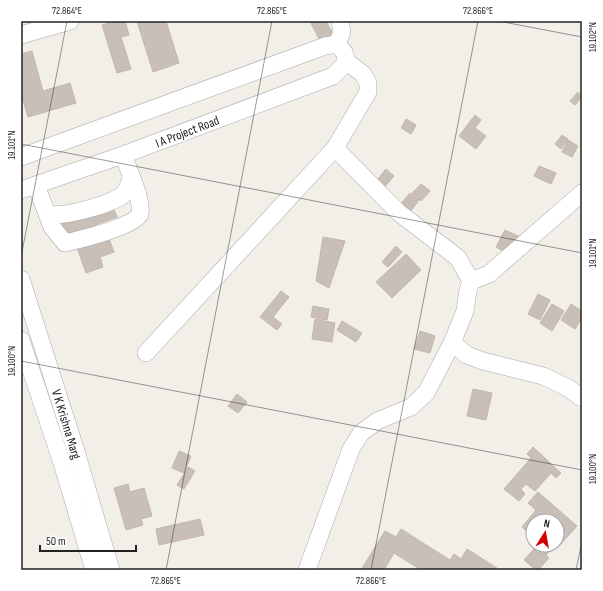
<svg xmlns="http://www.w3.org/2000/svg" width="603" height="591" viewBox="0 0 603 591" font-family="'Sofia Sans Condensed',sans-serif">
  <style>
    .building { fill: #c7bfb8; stroke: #c4b6ab }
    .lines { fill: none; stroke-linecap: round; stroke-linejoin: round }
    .minor-casing { stroke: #a9a9a9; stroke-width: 18 }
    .minor { stroke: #fff; stroke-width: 17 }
    .ticks { fill: none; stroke: #222; stroke-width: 1; stroke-opacity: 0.45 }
    .labels { text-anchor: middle; stroke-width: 3; stroke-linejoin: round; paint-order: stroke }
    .street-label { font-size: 13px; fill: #222; stroke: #fff }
    .neatline { fill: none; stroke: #222; stroke-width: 1.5 }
    .ticks-label { font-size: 10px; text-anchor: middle; fill: #222 }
  </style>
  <rect width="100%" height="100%" fill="#f2efe9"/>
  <!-- building -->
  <g class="building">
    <polygon points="117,21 125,21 129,35 121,37 131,69 117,73 102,25"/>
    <polygon points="137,21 166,21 179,63 153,72"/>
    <polygon points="310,21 326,21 335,38 322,45"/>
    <polygon points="32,51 43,91 70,83 76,103 28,117 21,93 21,54"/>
    <polygon points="578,92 582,97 575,105 570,101"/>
    <polygon points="475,115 481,120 475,128 486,136 476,149 459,136"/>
    <polygon points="406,119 416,125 411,134 401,128"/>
    <polygon points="562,135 568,139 561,149 555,144"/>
    <polygon points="568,140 578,146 572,157 562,152"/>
    <polygon points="539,166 556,173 551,184 534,176"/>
    <polygon points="386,169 394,176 382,190 374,184"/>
    <polygon points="421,184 430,191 421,201 412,193"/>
    <polygon points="410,193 419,200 408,215 398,207"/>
    <polygon points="111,202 117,217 95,225 99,236 107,234 114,252 100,257 103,267 86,273 76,245 67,236 61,220"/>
    <polygon points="505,230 520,237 509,254 496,247"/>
    <polygon points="323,237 345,241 329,288 316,281"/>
    <polygon points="396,246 402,252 388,267 382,262"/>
    <polygon points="406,254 421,270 392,298 376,282"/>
    <polygon points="281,291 289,297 273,317 282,324 277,330 260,317"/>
    <polygon points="538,294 550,300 540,320 528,314"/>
    <polygon points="552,304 564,311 552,331 540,323"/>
    <polygon points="571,304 582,311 582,318 575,329 561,320"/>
    <polygon points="313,306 329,309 327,320 311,317"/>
    <polygon points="315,319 335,323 332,342 312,339"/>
    <polygon points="342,321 362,333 356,342 337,330"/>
    <polygon points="420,331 435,336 430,353 414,349"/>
    <polygon points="473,389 492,393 486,420 467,416"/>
    <polygon points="237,394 247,402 238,413 228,406"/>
    <polygon points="533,447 561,473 556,478 551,473 535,491 526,484 521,489 525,494 519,501 504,489 531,458 527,454"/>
    <polygon points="179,451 191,456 184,473 172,468"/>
    <polygon points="188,467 195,471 184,489 177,485"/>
    <polygon points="128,484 130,492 144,488 152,516 141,519 143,525 126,530 114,488"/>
    <polygon points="538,492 577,526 558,547 556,545 557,521 548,521 549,520 544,516 540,521 533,521 531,535 522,527 536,510 528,503"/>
    <polygon points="200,519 204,535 159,545 156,529"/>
    <polygon points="401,529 450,560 454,554 461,559 467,549 500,570 421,570 394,553 384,570 361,570 385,531 396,537"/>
    <polygon points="544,545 555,545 546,555 549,558 538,570 536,570 524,560 534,549 538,553"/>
  </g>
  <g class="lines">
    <!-- minor casing -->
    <g class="minor-casing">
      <g id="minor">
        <polyline points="21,35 70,21"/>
        <polyline points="337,44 342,32 340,21"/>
        <polyline points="21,157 325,46 337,44 344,52 347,62 363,74 368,83 368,92 335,148 146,353"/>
        <path d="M 36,185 L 52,227 L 65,243 C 78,240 137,226 140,214 C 143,200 128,169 123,155"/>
        <polyline points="21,190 123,155 333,76 347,62"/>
        <path d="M 47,214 C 63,218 106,205 120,197 C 127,193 129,185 131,178"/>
        <polyline points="21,279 75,448 111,570"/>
        <polyline points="471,281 489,274 582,193"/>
        <polyline points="21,340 62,463 94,570"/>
        <polyline points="452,343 467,355 483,361 543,376 568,388 582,398"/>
        <polyline points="307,570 351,449 361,433 377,421 411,407 426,393 452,343 465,311 468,290 471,281 458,258 398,212 335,148"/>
      </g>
    </g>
    <!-- minor -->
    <use href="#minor" class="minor"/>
  </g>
  <!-- ticks -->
  <path class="ticks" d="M 498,21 L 582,37M 21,144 L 582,253M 21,257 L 67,21M 21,361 L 582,470M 166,570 L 272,21M 371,570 L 478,21M 576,570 L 582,541"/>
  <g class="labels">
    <!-- street labels -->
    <g class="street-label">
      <text transform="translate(187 131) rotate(-21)" y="5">I A Project Road</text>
      <text transform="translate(67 424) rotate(73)" y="5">V K Krishna Marg</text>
    </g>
  </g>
  <!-- border -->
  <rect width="603" height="591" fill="none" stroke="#ffffff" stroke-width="44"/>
  <!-- north arrow -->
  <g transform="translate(545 533) rotate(11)"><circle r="19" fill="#ffffff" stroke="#a7a7a7"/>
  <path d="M0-3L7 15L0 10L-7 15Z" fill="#d40000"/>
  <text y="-6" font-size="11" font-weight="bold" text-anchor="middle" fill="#222222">N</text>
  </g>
  <!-- scale -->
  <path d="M40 545v6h96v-6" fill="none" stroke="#222222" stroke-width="2"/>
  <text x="46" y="545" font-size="12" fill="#222222" stroke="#ffffff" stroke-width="3" paint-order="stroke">50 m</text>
  <rect x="22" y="22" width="559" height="547" class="neatline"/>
  <g class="ticks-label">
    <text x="67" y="14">72.864°E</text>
    <text x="272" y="14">72.865°E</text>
    <text x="478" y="14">72.866°E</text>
    <text transform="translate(592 37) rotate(-90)" y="4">19.102°N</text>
    <text transform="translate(11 145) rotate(-90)" y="4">19.101°N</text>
    <text transform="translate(592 253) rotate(-90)" y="4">19.101°N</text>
    <text transform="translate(11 361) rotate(-90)" y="4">19.100°N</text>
    <text transform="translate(592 469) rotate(-90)" y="4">19.100°N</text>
    <text x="166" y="584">72.865°E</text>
    <text x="371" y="584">72.866°E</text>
  </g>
</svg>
